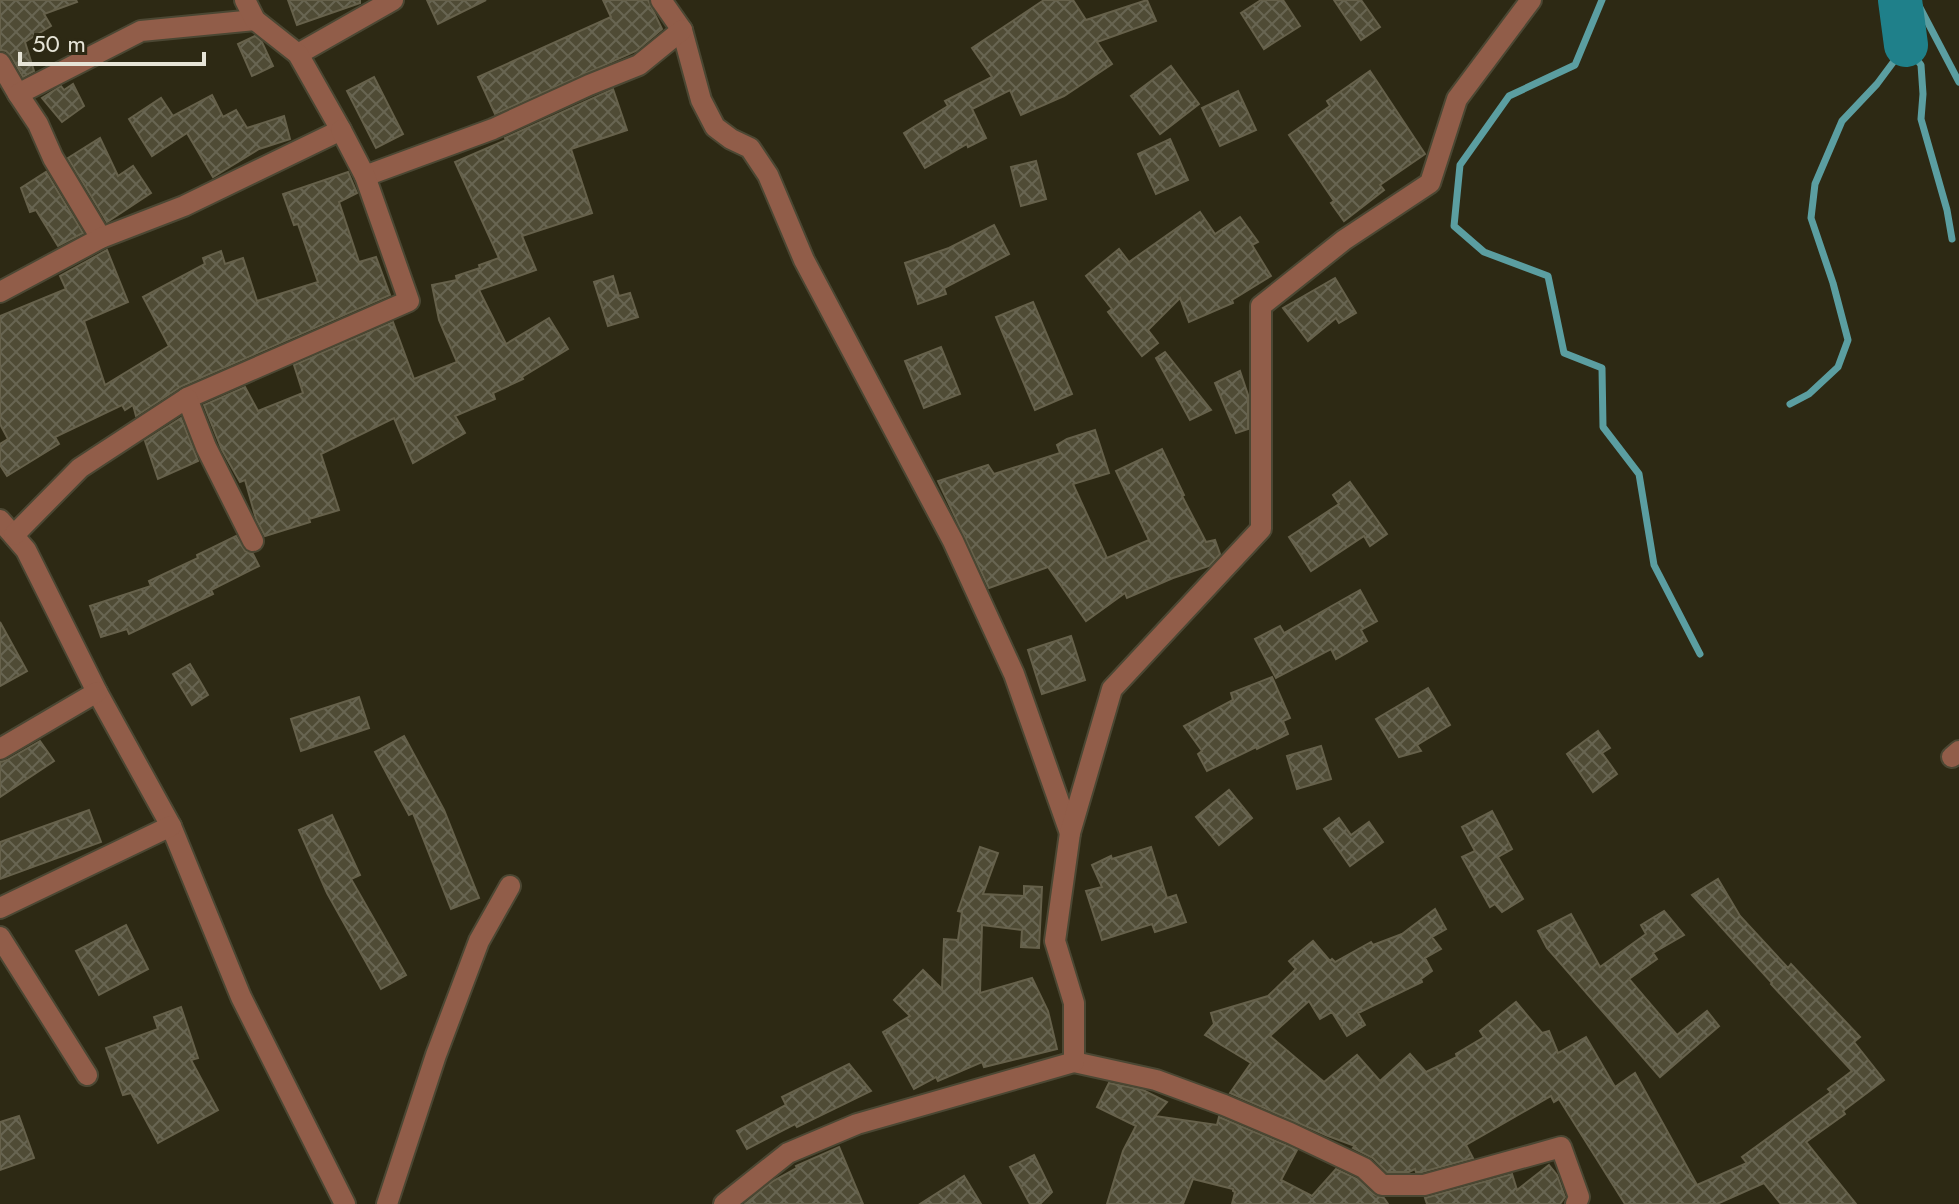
<svg xmlns="http://www.w3.org/2000/svg" width="1959" height="1204" viewBox="0 0 1959 1204" font-family="Jost,sans-serif">
  <style>
    .lines { fill: none; stroke-linecap: round; stroke-linejoin: round }
    .stream { stroke: #5b9ea1; stroke-width: 7 }
    .river { stroke: #1f808a; stroke-width: 44 }
    .building { fill: url(#building-cross-hatch); stroke: #66614b; stroke-width: 2 }
    .minor-casing { stroke: #4b4733; stroke-width: 24 }
    .minor { stroke: #915d49; stroke-width: 20 }
  </style>
  <defs>
    <pattern id="building-cross-hatch" width="8" height="8" patternUnits="userSpaceOnUse" patternTransform="scale(2)"><rect width="8" height="8" fill="#4f4b35"/><path d="M0 0l8 8M0 8l8-8" fill="none" stroke="#686552"/></pattern>
  </defs>
  <rect width="100%" height="100%" fill="#2d2914"/>
  <g class="lines">
    <!-- stream -->
    <g class="stream">
      <polyline points="1602,0 1575,65 1509,96 1460,165 1454,226 1484,252 1548,276 1564,353 1602,368 1603,427 1639,474 1654,565 1700,654"/>
      <polyline points="1916,0 1959,82"/>
      <polyline points="1790,404 1809,394 1838,367 1848,340 1833,283 1811,218 1815,184 1842,121 1877,84 1906,45 1921,65 1923,94 1921,119 1947,210 1952,239"/>
    </g>
    <!-- river -->
    <polyline class="river" points="1900,0 1906,45"/>
  </g>
  <!-- building -->
  <g class="building">
    <polygon points="0,0 76,0 77,2 44,14 51,26 25,42 34,71 23,77 11,56 6,51 0,50"/>
    <polygon points="288,0 360,0 360,3 297,25"/>
    <polygon points="427,0 486,0 438,24"/>
    <polygon points="603,0 648,0 662,29 636,51 495,114 478,77 611,17"/>
    <polygon points="1044,0 1073,0 1086,20 1147,0 1156,21 1097,42 1112,64 1064,96 1021,115 1010,90 972,109 986,138 968,147 967,144 925,168 904,133 948,106 945,101 992,77 972,48"/>
    <polygon points="1261,0 1283,0 1300,26 1264,49 1241,13"/>
    <polygon points="1334,0 1361,0 1380,27 1361,40"/>
    <polygon points="255,36 262,42 273,66 252,76 238,44"/>
    <polygon points="1171,66 1199,104 1160,134 1131,96"/>
    <polygon points="1370,71 1425,154 1380,185 1384,190 1344,221 1331,203 1334,201 1289,135 1330,106 1327,101"/>
    <polygon points="374,77 403,134 376,148 347,91"/>
    <polygon points="73,84 84,106 62,122 42,98 61,86 64,90"/>
    <polygon points="613,89 627,130 571,149 592,213 522,236 536,270 479,290 506,344 549,318 568,349 522,377 523,379 493,393 495,399 455,416 465,433 413,463 394,418 321,454 339,510 309,519 310,522 265,536 256,519 245,480 240,482 222,450 204,405 245,387 258,411 303,393 294,365 393,322 414,379 457,362 439,320 432,285 457,280 456,276 480,268 479,265 499,258 455,162 506,140 505,138"/>
    <polygon points="1238,91 1256,130 1220,146 1202,108"/>
    <polygon points="212,95 223,117 236,110 247,128 284,116 290,139 259,149 213,177 187,133 152,156 129,119 161,98 173,116"/>
    <polygon points="100,138 118,176 133,166 151,193 107,222 68,158"/>
    <polygon points="1170,139 1188,180 1156,194 1138,154"/>
    <polygon points="1036,161 1046,199 1021,206 1011,167"/>
    <polygon points="46,172 83,233 58,246 36,210 30,212 21,188"/>
    <polygon points="348,172 357,193 339,202 359,262 376,257 390,295 182,386 136,416 133,405 125,410 122,405 55,437 59,444 7,476 0,465 0,444 8,439 0,424 0,316 66,289 60,276 107,250 128,302 84,321 105,385 169,346 143,297 205,264 203,258 221,251 225,264 243,258 257,301 318,282 298,224 294,225 283,194"/>
    <polygon points="1200,212 1215,234 1240,217 1258,242 1252,245 1271,276 1232,300 1233,303 1189,322 1180,298 1148,330 1158,343 1142,356 1108,312 1112,309 1086,276 1119,249 1129,262"/>
    <polygon points="994,225 1009,254 944,288 946,294 918,304 905,263 949,248"/>
    <polygon points="613,276 619,296 630,293 638,317 608,326 594,282"/>
    <polygon points="1335,278 1356,313 1339,323 1336,318 1308,341 1283,308"/>
    <polygon points="1033,302 1072,394 1035,410 996,317"/>
    <polygon points="941,347 960,394 924,408 905,361"/>
    <polygon points="1165,352 1211,410 1190,420 1156,358"/>
    <polygon points="1240,371 1248,395 1248,429 1236,433 1215,383"/>
    <polygon points="181,418 198,461 158,479 145,441"/>
    <polygon points="1095,430 1109,473 1073,484 1107,558 1149,540 1116,471 1162,449 1184,495 1182,496 1206,542 1215,540 1220,554 1209,566 1173,578 1127,598 1125,593 1086,621 1048,567 989,588 938,481 988,465 994,474 1060,453 1057,445 1067,439"/>
    <polygon points="1350,482 1387,534 1370,546 1364,536 1311,571 1289,537 1339,504 1333,495"/>
    <polygon points="236,536 245,551 253,554 259,566 211,590 213,594 129,634 127,629 101,637 90,606 151,586 149,581 198,558 197,555"/>
    <polygon points="1360,590 1377,621 1361,630 1367,641 1336,659 1331,649 1276,678 1255,639 1280,626 1284,633"/>
    <polygon points="0,622 27,671 0,686"/>
    <polygon points="1071,636 1085,680 1042,694 1028,650"/>
    <polygon points="190,664 208,695 192,705 173,674"/>
    <polygon points="1272,677 1290,718 1283,721 1288,734 1257,749 1256,747 1207,771 1198,754 1202,751 1184,726 1233,700 1231,693"/>
    <polygon points="1428,688 1450,725 1417,745 1421,751 1399,757 1376,719"/>
    <polygon points="359,697 369,728 301,751 291,719"/>
    <polygon points="1598,731 1610,748 1602,753 1617,774 1593,792 1567,754"/>
    <polygon points="404,736 444,810 479,898 451,909 413,813 409,815 375,752"/>
    <polygon points="40,741 54,761 0,797 0,762 7,760"/>
    <polygon points="1321,746 1331,779 1297,789 1287,756"/>
    <polygon points="1229,790 1252,818 1219,845 1196,817"/>
    <polygon points="89,810 101,842 0,879 0,842"/>
    <polygon points="1492,811 1512,849 1498,857 1523,899 1502,912 1495,904 1490,907 1462,857 1475,851 1462,827"/>
    <polygon points="332,815 360,875 351,879 406,975 381,989 327,893 299,830"/>
    <polygon points="1339,818 1351,835 1369,822 1383,842 1350,866 1324,829"/>
    <polygon points="980,847 998,853 983,894 1024,896 1024,886 1042,887 1039,948 1021,947 1022,930 982,925 980,993 1032,978 1048,1011 1057,1049 984,1067 982,1062 938,1081 936,1077 914,1089 883,1032 910,1016 894,1000 923,970 942,989 944,939 958,940 962,912 958,911"/>
    <polygon points="1151,847 1167,898 1176,895 1186,922 1155,932 1152,924 1102,940 1086,891 1102,887 1092,865 1111,856 1112,859"/>
    <polygon points="1718,879 1740,916 1788,968 1791,964 1860,1037 1854,1042 1884,1080 1843,1111 1845,1114 1806,1142 1856,1204 1781,1204 1764,1183 1717,1204 1625,1204 1559,1099 1554,1102 1551,1096 1466,1145 1473,1158 1422,1172 1416,1172 1415,1169 1409,1172 1387,1172 1373,1158 1353,1148 1355,1146 1328,1136 1230,1093 1251,1063 1205,1035 1214,1024 1211,1013 1268,996 1296,969 1289,961 1313,941 1330,961 1332,959 1335,962 1371,942 1373,945 1402,934 1435,909 1446,929 1432,937 1441,949 1425,958 1432,971 1421,979 1422,982 1358,1013 1365,1025 1347,1036 1332,1012 1320,1019 1309,1001 1270,1036 1324,1082 1357,1055 1380,1081 1410,1054 1426,1072 1457,1057 1456,1054 1484,1037 1480,1031 1516,1002 1542,1033 1549,1031 1558,1053 1586,1037 1615,1087 1635,1073 1697,1185 1747,1163 1742,1157 1831,1092 1828,1089 1852,1071 1771,984 1772,983 1692,895"/>
    <polygon points="1664,911 1684,935 1653,953 1657,959 1629,979 1677,1035 1707,1011 1719,1026 1660,1077 1547,948 1538,931 1571,914 1600,967 1646,934 1641,925"/>
    <polygon points="126,925 148,969 99,995 76,951"/>
    <polygon points="181,1007 198,1058 191,1060 218,1110 158,1143 131,1093 123,1095 106,1048 158,1029 154,1017"/>
    <polygon points="849,1064 871,1091 797,1127 795,1124 747,1149 737,1131 786,1105 782,1097"/>
    <polygon points="1109,1083 1143,1090 1167,1102 1155,1116 1217,1125 1219,1117 1297,1150 1281,1180 1312,1196 1336,1169 1357,1179 1373,1194 1384,1198 1388,1204 1232,1204 1235,1192 1233,1191 1233,1189 1193,1179 1183,1204 1107,1204 1123,1151 1136,1126 1097,1107"/>
    <polygon points="19,1116 34,1158 0,1170 0,1122"/>
    <polygon points="839,1147 863,1204 745,1204 773,1181 797,1168 796,1166"/>
    <polygon points="1034,1155 1052,1192 1040,1204 1030,1204 1010,1167"/>
    <polygon points="1549,1165 1557,1175 1565,1197 1560,1204 1427,1204 1425,1198 1512,1174 1517,1190"/>
    <polygon points="964,1176 981,1204 920,1204"/>
  </g>
  <g class="lines">
    <!-- minor casing -->
    <g class="minor-casing">
      <g id="minor">
        <polyline points="661,0 682,30 701,100 715,127 731,139 750,148 768,175 804,260 953,541 1014,674 1070,833"/>
        <polyline points="298,54 393,0"/>
        <polyline points="0,63 18,94"/>
        <polyline points="365,176 493,129 589,85 639,65 682,30"/>
        <polyline points="101,238 53,158 38,124 18,94 141,31 255,20"/>
        <polyline points="0,292 101,238 184,206 341,130 298,54 255,20 245,0"/>
        <polyline points="187,398 409,301 365,176 341,130"/>
        <polyline points="0,520 26,550 97,692 171,826 241,997 345,1204"/>
        <polyline points="14,535 80,468 187,398 206,447 253,541"/>
        <polyline points="0,749 97,692"/>
        <polyline points="1952,757 1959,751"/>
        <polyline points="0,908 171,826"/>
        <polyline points="0,937 87,1075"/>
        <polyline points="1074,1062 1156,1080 1224,1105 1290,1133 1364,1168 1382,1185 1424,1185 1561,1147 1579,1197 1576,1204"/>
        <polyline points="387,1204 436,1055 479,941 510,886"/>
        <polyline points="724,1204 788,1153 857,1124 1074,1062 1074,1003 1055,941 1070,833 1112,689 1261,529 1261,306 1344,240 1430,183 1457,99 1531,0"/>
      </g>
    </g>
    <!-- minor -->
    <use href="#minor" class="minor"/>
  </g>
  <!-- scale -->
  <path d="M20 52v12h184v-12" fill="none" stroke="#e6e4d7" stroke-width="4"/>
  <text x="32" y="52" font-size="24" fill="#e6e4d7" stroke="#2d2914" stroke-width="6" paint-order="stroke">50 m</text>
</svg>
